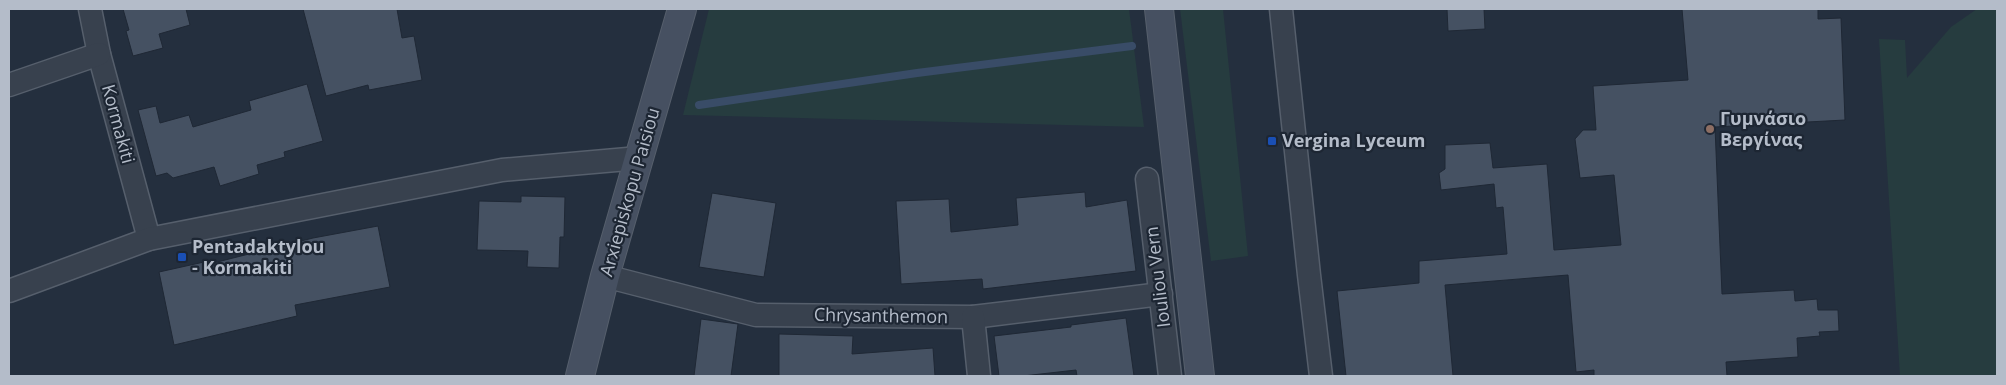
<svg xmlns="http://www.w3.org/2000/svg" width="2006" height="385" viewBox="0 0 2006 385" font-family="'Open Sans',sans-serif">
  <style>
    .green { fill: #263c3f }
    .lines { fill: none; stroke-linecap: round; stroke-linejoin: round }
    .stream { stroke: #394c67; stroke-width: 8 }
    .building { fill: #455162; stroke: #1f2835 }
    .street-casing { stroke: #565f6c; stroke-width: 25 }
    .secondary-casing { stroke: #565f6c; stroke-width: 30 }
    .street { stroke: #38414e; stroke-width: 22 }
    .secondary { stroke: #465061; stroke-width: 28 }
    .education-dot { fill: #8d6e63; stroke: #1d2633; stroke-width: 2 }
    .transit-dot { fill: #1a4fb4; stroke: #1d2633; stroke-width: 2 }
    .labels { text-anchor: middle; stroke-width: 4.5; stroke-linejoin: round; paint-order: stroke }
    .poi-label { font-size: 18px; font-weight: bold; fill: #b4bcc9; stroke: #1d2633; text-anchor: start }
    .street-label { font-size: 18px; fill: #b4bcc9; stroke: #1d2633 }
  </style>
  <rect width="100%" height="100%" fill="#242f3e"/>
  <!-- green -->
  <g class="green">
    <polygon points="709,9 1129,9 1144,127 683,115"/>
    <polygon points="1180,9 1223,9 1248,256 1211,261"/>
    <polygon points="1977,9 1997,9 1997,376 1900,376 1879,39 1905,40 1907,78 1951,27"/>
  </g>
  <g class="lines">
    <!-- stream -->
    <polyline class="stream" points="699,105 917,73 1132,46"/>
  </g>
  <!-- building -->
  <g class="building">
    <polygon points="123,9 186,9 190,25 159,34 163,48 133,56 126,31 129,30"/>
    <polygon points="303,9 397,9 402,38 414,36 422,80 369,90 368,85 326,96"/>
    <polygon points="1447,9 1484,9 1485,29 1448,31"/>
    <polygon points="1682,9 1818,9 1818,19 1841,18 1845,120 1715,127 1722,294 1794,290 1795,301 1817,299 1818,310 1838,310 1839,331 1819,332 1820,336 1797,338 1798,357 1726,362 1727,376 1594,376 1594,370 1576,372 1568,275 1445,285 1453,376 1346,376 1337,291 1419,283 1419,261 1507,254 1503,207 1496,208 1494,184 1441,190 1439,173 1445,169 1445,145 1490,143 1493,168 1547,164 1554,250 1621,245 1614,175 1580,178 1575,139 1583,130 1596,130 1593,86 1688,80"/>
    <polygon points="307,84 323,141 284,152 285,157 257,165 259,174 220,186 214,167 173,178 167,173 156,176 138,110 156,106 160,123 189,115 193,127 251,110 249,101"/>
    <polygon points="1085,192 1086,207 1127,200 1136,271 983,289 982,279 901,284 896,201 949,199 951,232 1018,225 1016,198"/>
    <polygon points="712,193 776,203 764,277 699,267"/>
    <polygon points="521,196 565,197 564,237 560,237 559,268 527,267 528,251 477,250 479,201 521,202"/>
    <polygon points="378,226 390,287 295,305 297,316 174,345 159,272 204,262 205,265 313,238"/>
    <polygon points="1126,318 1134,376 1077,376 1076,370 1023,376 999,376 994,336 1071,327 1071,325"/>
    <polygon points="701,319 738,324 731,376 694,376"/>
    <polygon points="779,334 853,336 852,354 933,348 935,376 779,376"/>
  </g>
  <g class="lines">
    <!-- street casing -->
    <g class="street-casing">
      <g id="street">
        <polyline points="90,9 99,54 149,239"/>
        <polyline points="1281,9 1309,275 1321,376"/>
        <polyline points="9,85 99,54"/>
        <polyline points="1147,179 1170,376"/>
        <polyline points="605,276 756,315 973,317 1161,294"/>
        <polyline points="9,291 149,239 502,170 639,158"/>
        <polyline points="973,317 979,376"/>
      </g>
    </g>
    <!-- secondary casing -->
    <g class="secondary-casing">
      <g id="secondary">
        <polyline points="1159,9 1200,376"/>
        <polyline points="580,376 605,276 682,9"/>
      </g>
    </g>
    <!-- street -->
    <use href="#street" class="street"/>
    <!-- secondary -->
    <use href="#secondary" class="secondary"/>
  </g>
  <!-- markers -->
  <circle class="education-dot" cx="1710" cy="129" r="5"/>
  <g class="transit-dot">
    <rect x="1267" y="136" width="10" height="10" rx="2.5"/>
    <rect x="177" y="252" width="10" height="10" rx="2.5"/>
  </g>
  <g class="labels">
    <!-- poi labels -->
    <g class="poi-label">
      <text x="1720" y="125">Γυμνάσιο<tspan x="1720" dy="21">Βεργίνας</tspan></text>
      <text x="1282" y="147">Vergina Lyceum</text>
      <text x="192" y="253">Pentadaktylou<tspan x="192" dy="21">- Kormakiti</tspan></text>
    </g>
    <!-- street labels -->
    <g class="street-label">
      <text transform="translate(118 124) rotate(75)" y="6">Kormakiti</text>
      <text transform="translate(630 192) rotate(-74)" y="6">Arxiepiskopu Paisiou</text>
      <text transform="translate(1158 277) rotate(-97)" y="6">Iouliou Vern</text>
      <text transform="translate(881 316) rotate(1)" y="6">Chrysanthemon</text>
    </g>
  </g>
  <!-- border -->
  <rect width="2006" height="385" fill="none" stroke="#b4bcc9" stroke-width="20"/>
</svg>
